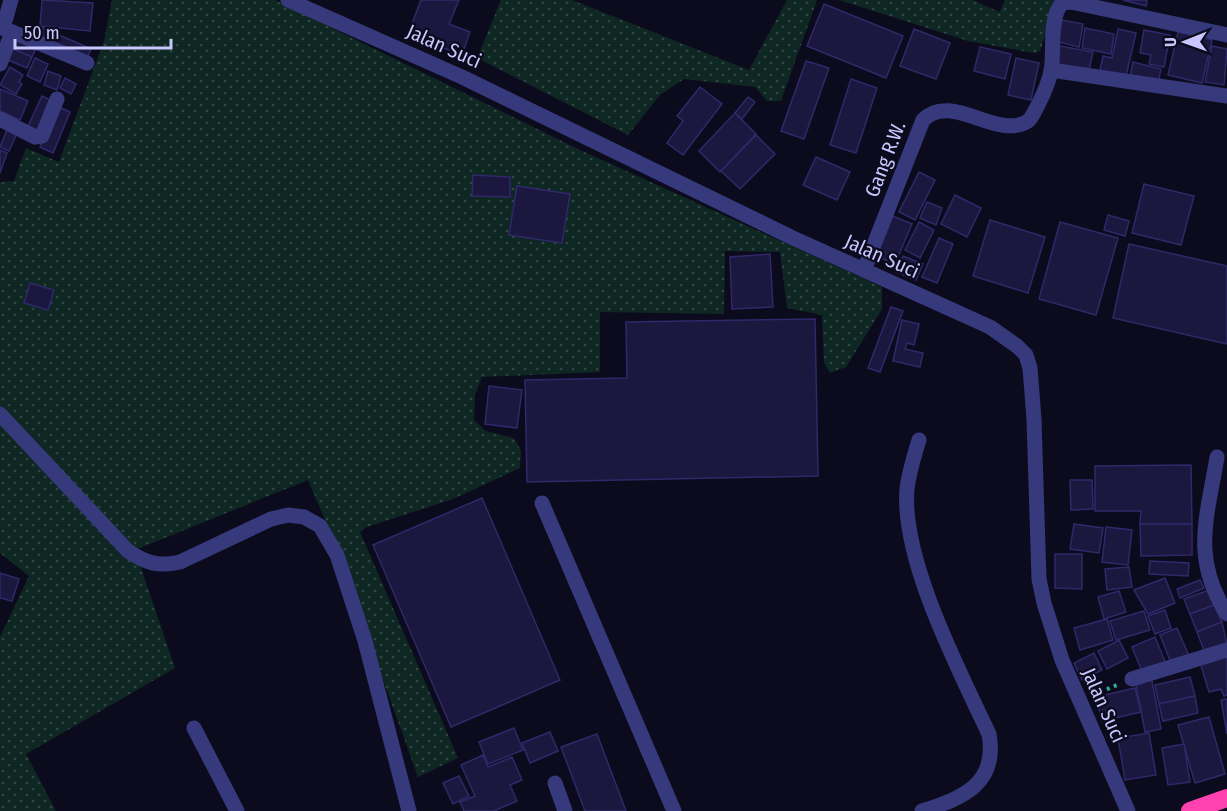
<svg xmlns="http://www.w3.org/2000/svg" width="1227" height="811" viewBox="0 0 1227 811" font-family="'Fira Sans Condensed',sans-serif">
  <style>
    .green { fill: url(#green-dots) }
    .building { fill: #1b173e; stroke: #2f296a; stroke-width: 1.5 }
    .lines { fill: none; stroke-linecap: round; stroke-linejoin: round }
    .path { stroke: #2cae99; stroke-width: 4; stroke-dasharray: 3 4.5; stroke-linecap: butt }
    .minor { stroke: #363a7c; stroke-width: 15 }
    .highway { stroke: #ff42b0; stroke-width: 18 }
    .labels { text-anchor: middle; stroke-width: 4.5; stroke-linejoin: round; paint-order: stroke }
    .street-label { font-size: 20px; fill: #c8c7ff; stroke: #0c0b1d }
  </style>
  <defs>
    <pattern id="green-dots" width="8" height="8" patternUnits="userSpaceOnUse" patternTransform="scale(1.5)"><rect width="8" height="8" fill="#0e2723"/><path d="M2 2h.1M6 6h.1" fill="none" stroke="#304544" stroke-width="1.8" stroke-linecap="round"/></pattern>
  </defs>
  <rect width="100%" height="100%" fill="#0c0b1d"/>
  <!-- green -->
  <g class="green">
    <polygon points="112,0 275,0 578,149 882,287 882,309 846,367 830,373 824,363 822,315 787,308 780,252 725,251 724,314 600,312 600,372 482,377 475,395 474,420 486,431 514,438 521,451 520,468 453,499 367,527 360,532 458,758 418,777 329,529 308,480 135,550 175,668 26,754 56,811 0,811 0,637 29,576 0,553 0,182 14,181 26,148 59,162 104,41"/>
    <polygon points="501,0 572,0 749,70 787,0 817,0 781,101 767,101 755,87 684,79 660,95 628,135 477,58"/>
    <polygon points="839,0 972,0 1000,12 1005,0 1057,0 1040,51 1034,53 968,41"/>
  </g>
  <!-- building -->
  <g class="building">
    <polygon points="42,0 93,3 90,31 40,26"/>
    <polygon points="421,0 459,0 449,24 470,32 462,55 408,34"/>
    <polygon points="1123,0 1147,0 1146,6"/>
    <polygon points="824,4 903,36 886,78 807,46"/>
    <polygon points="1062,20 1083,24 1079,47 1059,42"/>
    <polygon points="41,27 91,49 86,60 36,39"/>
    <polygon points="1085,28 1114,34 1111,54 1082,48"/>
    <polygon points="914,29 950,43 936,79 900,66"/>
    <polygon points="1118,29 1136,33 1126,76 1100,70 1103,56 1112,58"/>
    <polygon points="1144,30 1170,35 1164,67 1149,64 1151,55 1140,53"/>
    <polygon points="1178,32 1212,40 1202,83 1168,75"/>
    <polygon points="19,35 38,44 32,57 13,49"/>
    <polygon points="1060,46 1093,52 1089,70 1057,64"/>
    <polygon points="1212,46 1227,49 1224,85 1205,82"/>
    <polygon points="980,47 1011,54 1005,79 974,71"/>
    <polygon points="13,49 32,57 27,68 8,60"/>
    <polygon points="35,58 48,64 40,82 27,76"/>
    <polygon points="1016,58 1039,63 1031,100 1008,95"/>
    <polygon points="806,61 829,68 804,139 781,131"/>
    <polygon points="1133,62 1161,69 1158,83 1130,77"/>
    <polygon points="10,67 23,75 19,82 22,84 16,94 0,85"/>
    <polygon points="48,71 61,76 57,90 44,85"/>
    <polygon points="65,78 76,84 71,94 60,88"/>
    <polygon points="851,79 877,88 856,153 830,145"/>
    <polygon points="700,87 722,104 683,155 667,143 683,121 677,116"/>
    <polygon points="0,89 28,101 20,120 0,111"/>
    <polygon points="42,96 54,102 40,131 28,126"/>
    <polygon points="748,97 755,102 742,119 735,113"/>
    <polygon points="57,106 70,112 53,153 40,147"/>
    <polygon points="735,113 756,134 720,172 699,151"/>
    <polygon points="8,127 18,131 9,151 0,147"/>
    <polygon points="756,135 775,154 740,189 721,171"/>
    <polygon points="0,150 7,153 0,173"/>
    <polygon points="816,157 850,172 837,200 803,185"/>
    <polygon points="919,172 935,180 915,220 899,212"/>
    <polygon points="473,175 510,177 510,197 472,196"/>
    <polygon points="1144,184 1194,196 1181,245 1132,233"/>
    <polygon points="517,186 570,194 562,243 509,235"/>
    <polygon points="955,195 981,208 967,237 941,224"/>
    <polygon points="927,202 942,208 936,225 920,218"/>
    <polygon points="1108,215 1129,221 1125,236 1104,230"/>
    <polygon points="893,216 912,224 895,264 876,256"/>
    <polygon points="990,220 1045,237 1028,293 973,276"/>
    <polygon points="919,222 934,230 920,258 905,250"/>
    <polygon points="1060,222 1118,238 1096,315 1039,299"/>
    <polygon points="939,238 953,244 937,283 922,277"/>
    <polygon points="1129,244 1227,266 1227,344 1113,318"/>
    <polygon points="770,254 773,307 732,309 730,257"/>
    <polygon points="903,256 923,264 916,280 896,272"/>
    <polygon points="30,283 54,290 48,310 24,303"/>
    <polygon points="891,307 903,311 880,372 868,368"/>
    <polygon points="815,319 818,476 527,482 525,380 627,378 626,322"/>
    <polygon points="902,320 919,324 914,345 907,343 905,349 923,353 920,367 893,361"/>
    <polygon points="489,386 522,390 517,428 485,424"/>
    <polygon points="1191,465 1192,524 1140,524 1141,511 1095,511 1095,466"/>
    <polygon points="1070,480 1092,480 1093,509 1071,510"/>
    <polygon points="482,498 560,680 451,727 373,545"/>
    <polygon points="1074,524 1103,528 1099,553 1070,549"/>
    <polygon points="1140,524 1192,524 1192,555 1141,556"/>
    <polygon points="1106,527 1132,530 1128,565 1102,562"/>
    <polygon points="1055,554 1082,554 1082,589 1055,588"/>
    <polygon points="1150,561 1189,563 1188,576 1149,574"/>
    <polygon points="1129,567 1132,587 1107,590 1105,569"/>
    <polygon points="0,573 19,579 12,601 0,598"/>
    <polygon points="1165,578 1175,603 1148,614 1134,590"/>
    <polygon points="1200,580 1204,588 1180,598 1177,589"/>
    <polygon points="1209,590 1214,605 1190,614 1184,599"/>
    <polygon points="1119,591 1126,612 1104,619 1098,597"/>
    <polygon points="1214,605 1222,622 1197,632 1190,614"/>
    <polygon points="1165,610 1171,628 1155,634 1148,616"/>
    <polygon points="1144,611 1150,630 1116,640 1110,621"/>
    <polygon points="1107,619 1113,640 1080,650 1074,628"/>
    <polygon points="1222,622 1227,645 1205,653 1197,632"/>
    <polygon points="1177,628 1189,656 1171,663 1160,635"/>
    <polygon points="1155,637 1166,664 1143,674 1132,647"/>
    <polygon points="1119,640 1128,658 1107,669 1098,651"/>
    <polygon points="1094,653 1102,670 1082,680 1074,663"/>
    <polygon points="1227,653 1227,695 1224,696 1221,689 1209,692 1200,662"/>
    <polygon points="1151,676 1161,729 1145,732 1135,679"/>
    <polygon points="1190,677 1195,696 1159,704 1155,685"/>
    <polygon points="1135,688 1141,712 1102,721 1096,697"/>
    <polygon points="1195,696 1198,713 1163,721 1159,704"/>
    <polygon points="1227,699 1227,734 1221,700"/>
    <polygon points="1209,717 1225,774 1195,783 1178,725"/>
    <polygon points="514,728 523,750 488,764 479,742"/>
    <polygon points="550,732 558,751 530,763 522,743"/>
    <polygon points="1149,733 1156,775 1125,780 1118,738"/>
    <polygon points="597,734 626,811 585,811 561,747"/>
    <polygon points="1184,744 1190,782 1168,785 1162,748"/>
    <polygon points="483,755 488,767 512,757 522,780 510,785 517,801 494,811 464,811 460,802 475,796 461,765"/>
    <polygon points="459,776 469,796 453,804 443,783"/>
  </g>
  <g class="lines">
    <!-- path -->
    <polyline class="path" points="1093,695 1117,685"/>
    <!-- minor -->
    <g class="minor">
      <polyline points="288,0 462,77 793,238 990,327 1017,346 1026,355 1030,368 1034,419 1039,579 1044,603 1062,660 1128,811"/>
      <polyline points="0,27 87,63"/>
      <polyline points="3,28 11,0"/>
      <polyline points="0,64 12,32"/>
      <polyline points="1051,70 1227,96"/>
      <polyline points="0,119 35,137 42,136 57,99"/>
      <path d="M 864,270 L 923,120 C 951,91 998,141 1028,121 C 1032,118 1035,110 1038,105 C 1043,95 1049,82 1051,71 C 1055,51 1048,20 1062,3 L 1071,2 L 1227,35"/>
      <path d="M 0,414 L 128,551 C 146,563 158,567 180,562 L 271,519 L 288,515 L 304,517 L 320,526 L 337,555 L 365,641 L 409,811"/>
      <path d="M 919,440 C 914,456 909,472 907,489 C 901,559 959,670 989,734 C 998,784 963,798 922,811"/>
      <path d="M 1217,457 C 1207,518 1191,558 1227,614"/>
      <polyline points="542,503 674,811"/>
      <polyline points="1132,679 1227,650"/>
      <polyline points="194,728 237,811"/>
      <polyline points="555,783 565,811"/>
    </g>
    <!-- highway -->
    <polyline class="highway" points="1190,811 1227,798"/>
  </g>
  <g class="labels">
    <!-- street labels -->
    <g class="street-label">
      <text transform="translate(444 46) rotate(24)" y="7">Jalan Suci</text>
      <text transform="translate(885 159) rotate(-69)" y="7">Gang R.W.</text>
      <text transform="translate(882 256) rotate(24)" y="7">Jalan Suci</text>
      <text transform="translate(1104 705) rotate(66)" y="7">Jalan Suci</text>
    </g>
  </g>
  <!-- north arrow -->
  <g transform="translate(1185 42) rotate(269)" stroke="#0c0b1d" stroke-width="4.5" paint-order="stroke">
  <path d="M0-4.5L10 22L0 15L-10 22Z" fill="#c8c7ff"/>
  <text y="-9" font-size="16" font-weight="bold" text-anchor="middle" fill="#c8c7ff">U</text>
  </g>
  <!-- scale -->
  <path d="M15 39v9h156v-9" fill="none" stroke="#c8c7ff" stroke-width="3"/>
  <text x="24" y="39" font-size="18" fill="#c8c7ff" stroke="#0c0b1d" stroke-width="4.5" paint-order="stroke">50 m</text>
</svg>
